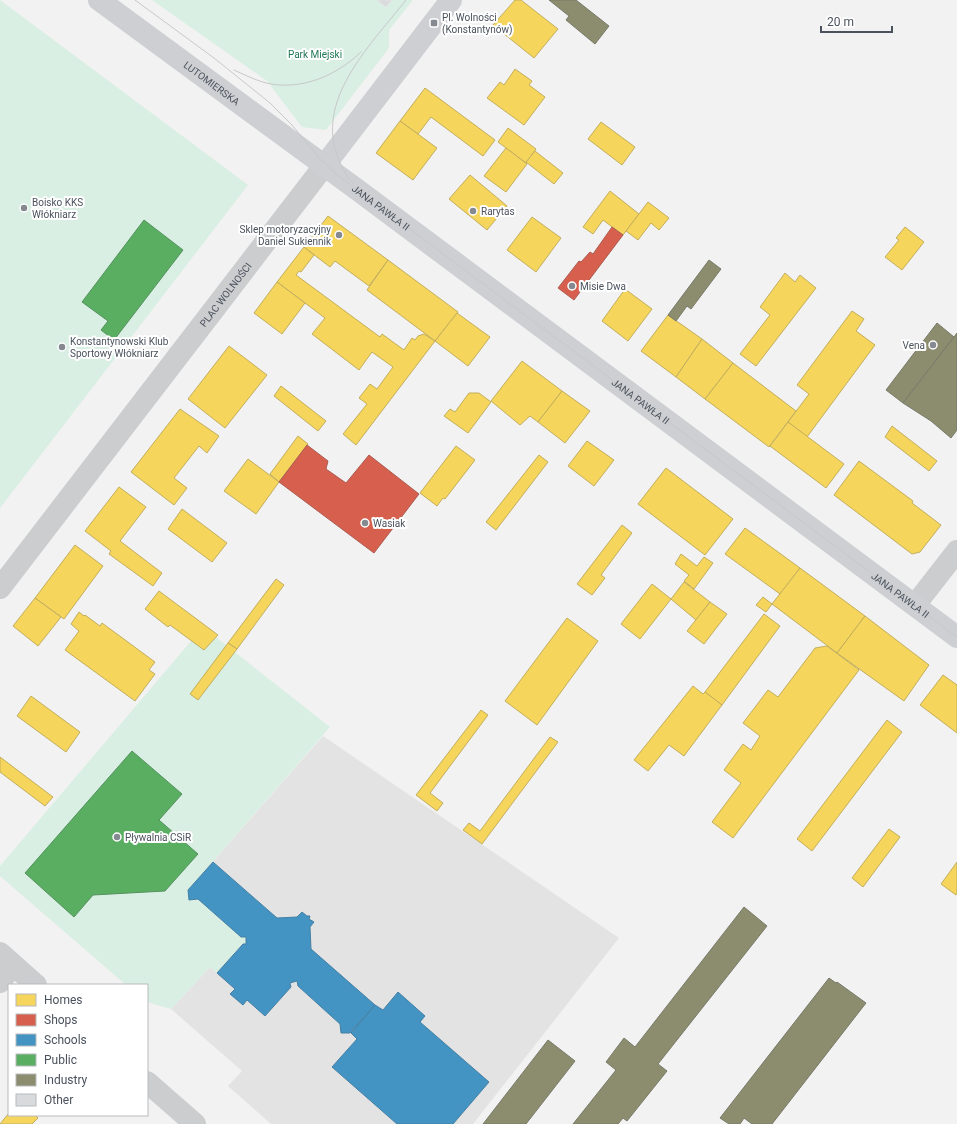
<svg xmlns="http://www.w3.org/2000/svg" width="957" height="1124" viewBox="0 0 957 1124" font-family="Roboto,sans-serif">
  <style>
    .education { fill: #e4e3e3 }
    .green { fill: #d9efe3 }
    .homes { fill: #f6d55c; stroke: #c2ae5c }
    .shops { fill: #d6604d; stroke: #ac5c52 }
    .schools { fill: #4393c3; stroke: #4580a4 }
    .public { fill: #5aae61; stroke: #559260 }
    .industry { fill: #8c8c6e; stroke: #787b69 }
    .building { fill: #d9dadc; stroke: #e3e4e4 }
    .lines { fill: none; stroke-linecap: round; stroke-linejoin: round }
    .street { stroke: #cccdcf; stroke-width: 22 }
    .secondary { stroke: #cdcfd2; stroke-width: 22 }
    .tram { stroke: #c7c8c9; stroke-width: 1 }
    .poi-dot { fill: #858a91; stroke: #fff; stroke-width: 1.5 }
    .labels { text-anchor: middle; stroke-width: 4; stroke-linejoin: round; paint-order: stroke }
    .poi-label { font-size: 10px; fill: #4a525d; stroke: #fff; text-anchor: start }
    .park-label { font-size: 10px; fill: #207855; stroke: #fff }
    .street-label { font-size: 10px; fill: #4a525d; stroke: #fff }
  </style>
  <rect width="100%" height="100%" fill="#f2f2f2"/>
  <!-- education -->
  <polygon class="education" points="323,736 619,938 473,1124 271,1124 228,1086 242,1071 171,1009 210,967 217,973 243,944 246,944 189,900 188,890"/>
  <!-- green -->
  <g class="green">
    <polygon points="0,0 248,185 0,508"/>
    <polygon points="152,0 413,0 389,30 389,48 326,130 302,127 267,81"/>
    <polygon points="203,627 330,727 188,890 189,900 198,899 241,937 246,937 246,944 242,944 217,973 210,967 171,1009 147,1002 147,985 126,985 0,876 0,866"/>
  </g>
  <!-- homes -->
  <g class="homes">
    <polygon points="515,0 521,0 558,29 534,58 493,25"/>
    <polygon points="515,69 532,81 529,85 545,97 524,125 487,98 500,82 504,85"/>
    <polygon points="425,88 495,140 483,156 431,117 418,134 400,121"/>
    <polygon points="400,121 437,148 413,180 376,153"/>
    <polygon points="601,122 635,147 622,165 588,139"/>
    <polygon points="508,128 536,149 526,163 498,142"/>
    <polygon points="506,148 527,164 506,192 484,176"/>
    <polygon points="535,151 563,173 554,184 526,162"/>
    <polygon points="470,175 507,206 487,230 449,199"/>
    <polygon points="610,191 639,214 623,235 603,220 593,234 583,227"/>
    <polygon points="648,202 669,218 659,230 651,223 638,240 626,231"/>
    <polygon points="328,216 388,260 369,286 335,261 330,267 304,247"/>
    <polygon points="532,217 561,238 536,272 507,250"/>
    <polygon points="905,227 924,242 902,270 885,257 899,240 896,238"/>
    <polygon points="304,247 314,255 301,272 299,271 296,275 380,337 382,334 404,350 412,338 415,340 418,336 424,334 435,341 356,445 343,434 367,404 359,398 370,384 377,389 393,367 372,352 359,370 312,334 325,318 277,282"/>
    <polygon points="388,260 458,312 435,341 367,290"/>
    <polygon points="785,273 795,282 800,275 816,288 756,366 740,354 770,315 760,307"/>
    <polygon points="277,282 305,303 282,334 254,313"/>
    <polygon points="625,289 652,309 628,341 602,321"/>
    <polygon points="852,311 864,319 856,331 875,345 807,437 788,422 809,394 797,385"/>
    <polygon points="457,313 490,337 468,366 435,341"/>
    <polygon points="668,315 702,339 676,377 641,351"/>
    <polygon points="702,339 733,363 705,399 676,377"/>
    <polygon points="229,346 267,375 225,428 188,399"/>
    <polygon points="522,361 562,391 538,422 530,416 520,425 491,401"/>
    <polygon points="733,363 796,411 769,447 705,399"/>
    <polygon points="281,386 326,421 318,431 274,396"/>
    <polygon points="562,391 590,411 565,443 538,422"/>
    <polygon points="469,393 479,393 491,402 468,433 444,416 450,409 455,412"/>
    <polygon points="180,409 219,436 207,453 199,446 174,478 187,488 174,505 131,472"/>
    <polygon points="788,422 844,464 826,488 770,446"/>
    <polygon points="892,426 937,461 929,471 885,437"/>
    <polygon points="298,436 308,444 279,482 270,474"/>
    <polygon points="587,441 614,460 594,486 568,466"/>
    <polygon points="456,446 475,460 445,499 443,498 437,506 420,493"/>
    <polygon points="539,455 548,462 496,530 486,522"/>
    <polygon points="248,459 279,482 256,514 224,491"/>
    <polygon points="859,461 913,501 912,503 941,525 920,552 912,554 834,495"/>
    <polygon points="666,468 733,519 705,555 638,504"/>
    <polygon points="119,487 146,507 120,541 162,573 153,586 109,554 111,551 85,531"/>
    <polygon points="182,509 227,543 212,562 168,529"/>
    <polygon points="622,525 632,533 601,575 605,578 592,595 577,584"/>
    <polygon points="745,528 800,568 780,594 725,554"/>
    <polygon points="75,545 103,566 64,619 35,598"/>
    <polygon points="681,554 697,566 704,557 713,563 694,589 684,581 689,575 675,564"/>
    <polygon points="800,568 865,616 837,653 772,604"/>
    <polygon points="276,579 284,585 237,649 228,643"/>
    <polygon points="684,582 710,602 696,620 671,599"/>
    <polygon points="652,584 671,599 640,639 621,624"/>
    <polygon points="159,591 218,635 204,650 170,625 168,627 145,609"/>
    <polygon points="763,597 772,604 766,612 756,605"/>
    <polygon points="35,598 61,617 38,646 13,626"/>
    <polygon points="710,602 727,614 704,644 687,631"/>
    <polygon points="79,612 84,616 85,615 100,626 102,623 155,662 149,670 155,674 135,701 65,650 79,631 71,624"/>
    <polygon points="764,614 780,626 722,705 705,692"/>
    <polygon points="865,616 929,665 904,701 837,653"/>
    <polygon points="567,618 598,641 537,725 505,701"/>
    <polygon points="228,643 237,649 198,700 190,694"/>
    <polygon points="827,646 859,670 733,838 712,822 741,783 724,770 743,744 751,750 760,736 743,723 768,690 778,697 815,648"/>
    <polygon points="943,675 957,685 957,733 920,705"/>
    <polygon points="693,686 703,694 705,692 722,705 684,756 669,745 648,771 634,760"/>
    <polygon points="31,696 80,732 66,752 17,716"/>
    <polygon points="481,710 488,715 430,793 443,803 437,811 416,795"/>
    <polygon points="887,720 902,732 812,851 797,839"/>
    <polygon points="550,737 558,742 482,844 463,830 469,823 480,831"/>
    <polygon points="0,757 53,797 45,806 0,772"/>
    <polygon points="889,829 900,837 863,887 852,878"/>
    <polygon points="957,862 957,893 956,895 941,884"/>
    <polygon points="9,1113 9,1115 35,1115 38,1118 32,1124 0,1124"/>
  </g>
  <!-- shops -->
  <g class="shops">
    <polygon points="612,227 623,235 574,300 558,288 579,261 581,262 590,252 593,254"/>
    <polygon points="307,445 328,461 326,469 346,483 369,455 419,494 374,553 279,482"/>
  </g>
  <!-- schools -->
  <g class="schools">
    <polygon points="213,862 277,918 297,917 302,912 307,916 310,916 309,919 314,922 310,927 311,949 375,1005 350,1033 341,1033 340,1024 298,986 297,981 290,983 291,987 265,1016 247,1000 243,1005 230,994 235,989 217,973 243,944 246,944 246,937 241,937 198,899 189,900 188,890"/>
    <polygon points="398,992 425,1016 420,1022 489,1082 453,1124 397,1124 332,1067 357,1039 351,1033 375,1005 383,1010"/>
  </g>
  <!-- public -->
  <g class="public">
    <polygon points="144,220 183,250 114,340 101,330 108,321 82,302"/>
    <polygon points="132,751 182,794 159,820 198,854 165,891 93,895 74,917 25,873"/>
  </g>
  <!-- industry -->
  <g class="industry">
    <polygon points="549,0 576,0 609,26 595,44 566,20 569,16"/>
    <polygon points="709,260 721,269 691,309 687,306 676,321 668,315"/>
    <polygon points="937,323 954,337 903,403 886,390"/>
    <polygon points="957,333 957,430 951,438 931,421 903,403"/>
    <polygon points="744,907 767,926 658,1064 667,1071 627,1121 623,1118 618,1124 573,1124 616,1070 606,1062 624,1038 635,1047"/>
    <polygon points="829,978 836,983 837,982 866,1003 772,1124 752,1124 744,1118 740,1124 729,1124 720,1118"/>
    <polygon points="548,1040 575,1061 526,1124 483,1124"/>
  </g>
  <!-- building -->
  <polygon class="building" points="377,0 392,0 386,7"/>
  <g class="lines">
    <!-- street -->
    <g class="street">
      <path id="s1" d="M 0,588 L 324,166"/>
      <polyline points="915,605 957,551"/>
      <polyline points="0,953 36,985"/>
      <polyline points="0,982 13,965"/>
      <polyline points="147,1082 195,1124"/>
    </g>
    <!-- secondary -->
    <g class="secondary">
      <path id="s2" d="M 99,0 L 359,191 L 957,637"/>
      <polyline points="324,166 451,0"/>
    </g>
    <!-- tram -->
    <g class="tram">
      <polyline points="135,0 214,58 270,103 291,124 322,161 336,174 957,637"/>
      <path d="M 234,70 C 245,75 255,80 266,83 C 301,91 336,76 361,52"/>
      <path d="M 353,183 C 345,175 340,164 337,154 C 316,97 374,41 406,0"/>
    </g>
  </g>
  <!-- markers -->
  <g class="poi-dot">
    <rect x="430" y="19" width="8" height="8" rx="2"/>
    <circle cx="24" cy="208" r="4"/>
    <circle cx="473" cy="211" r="4"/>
    <circle cx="339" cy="235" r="4"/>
    <circle cx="572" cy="286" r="4"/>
    <circle cx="933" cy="345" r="4"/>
    <circle cx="62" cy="347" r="4"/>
    <circle cx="365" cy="523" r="4"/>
    <circle cx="117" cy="837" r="4"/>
  </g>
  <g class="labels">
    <!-- poi labels -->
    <g class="poi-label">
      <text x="442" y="21">Pl. Wolności<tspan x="442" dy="12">(Konstantynów)</tspan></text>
      <text x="32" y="206">Boisko KKS<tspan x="32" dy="12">Włókniarz</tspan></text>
      <text x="481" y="215">Rarytas</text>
      <text x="331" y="233" text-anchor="end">Sklep motoryzacyjny<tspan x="331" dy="12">Daniel Sukiennik</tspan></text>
      <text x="580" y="290">Misie Dwa</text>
      <text x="70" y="345">Konstantynowski Klub<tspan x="70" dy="12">Sportowy Włókniarz</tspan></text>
      <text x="925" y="349" text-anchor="end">Vena</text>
      <text x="373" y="527">Wasiak</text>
      <text x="125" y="841">Pływalnia CSiR</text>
    </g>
    <!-- park labels -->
    <g class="park-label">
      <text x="315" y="58">Park Miejski</text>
    </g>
    <!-- street labels -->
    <g class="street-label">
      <text dy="4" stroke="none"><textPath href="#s2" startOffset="140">LUTOMIERSKA</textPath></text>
      <text dy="4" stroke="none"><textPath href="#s2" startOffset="350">JANA PAWŁA II</textPath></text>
      <text dy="4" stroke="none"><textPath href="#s1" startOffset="370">PLAC WOLNOŚCI</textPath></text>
      <text dy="4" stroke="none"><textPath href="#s2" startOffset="674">JANA PAWŁA II</textPath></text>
      <text dy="4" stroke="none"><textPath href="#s2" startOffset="998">JANA PAWŁA II</textPath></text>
    </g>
  </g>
  <!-- legend -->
  <rect x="8" y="984" width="140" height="132" fill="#ffffff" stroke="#b7babe"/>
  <rect x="16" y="994" width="20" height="12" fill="#f6d55c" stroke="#b7babe"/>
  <text x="44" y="1004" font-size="12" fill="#4a525d">Homes</text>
  <rect x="16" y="1014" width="20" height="12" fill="#d6604d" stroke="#b7babe"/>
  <text x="44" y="1024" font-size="12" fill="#4a525d">Shops</text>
  <rect x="16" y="1034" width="20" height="12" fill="#4393c3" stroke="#b7babe"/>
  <text x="44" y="1044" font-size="12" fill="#4a525d">Schools</text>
  <rect x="16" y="1054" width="20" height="12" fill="#5aae61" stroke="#b7babe"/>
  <text x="44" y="1064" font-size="12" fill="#4a525d">Public</text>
  <rect x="16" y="1074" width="20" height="12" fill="#8c8c6e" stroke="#b7babe"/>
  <text x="44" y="1084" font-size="12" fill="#4a525d">Industry</text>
  <rect x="16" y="1094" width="20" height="12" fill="#d9dadc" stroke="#b7babe"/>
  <text x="44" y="1104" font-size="12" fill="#4a525d">Other</text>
  <!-- scale -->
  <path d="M821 26v6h71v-6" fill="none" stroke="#4a525d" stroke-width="2"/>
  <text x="827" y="26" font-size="12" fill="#4a525d" stroke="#ffffff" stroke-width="3" paint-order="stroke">20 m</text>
</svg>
